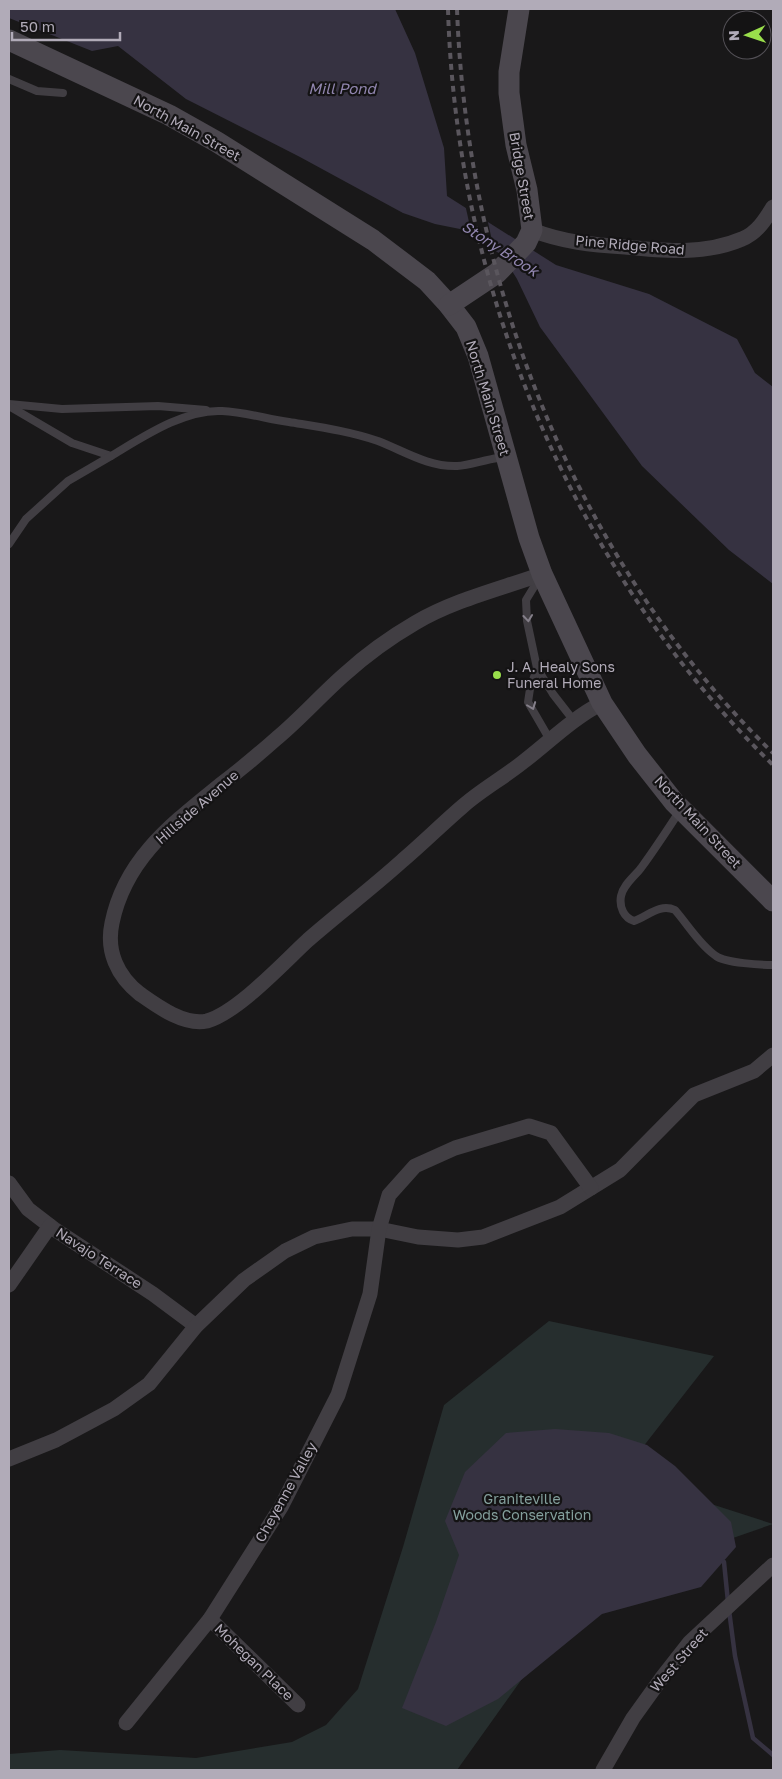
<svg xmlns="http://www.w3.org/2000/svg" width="782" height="1779" viewBox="0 0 782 1779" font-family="'Golos Text',sans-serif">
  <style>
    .green { fill: #262e2e }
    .water { fill: #363241 }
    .pier { fill: #191819 }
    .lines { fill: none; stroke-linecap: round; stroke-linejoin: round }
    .stream { stroke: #363241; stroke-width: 4.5 }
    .service { stroke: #413e43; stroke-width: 8 }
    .minor { stroke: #413e43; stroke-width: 15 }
    .secondary { stroke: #4b474e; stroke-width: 21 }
    .rail { stroke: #5a565d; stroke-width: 4; stroke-dasharray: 6 5; stroke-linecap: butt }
    .oneway { stroke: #847f89 }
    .poi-dot { fill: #99de4b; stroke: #141314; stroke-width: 2 }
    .labels { text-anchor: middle; stroke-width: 4.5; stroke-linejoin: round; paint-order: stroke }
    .street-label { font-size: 14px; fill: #b1abb8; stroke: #141314 }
    .poi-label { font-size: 14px; fill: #b1abb8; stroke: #141314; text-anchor: start }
    .park-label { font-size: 14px; fill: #84a09d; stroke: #141314 }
    .water-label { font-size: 15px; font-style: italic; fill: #9186af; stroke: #141314 }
  </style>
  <rect width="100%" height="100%" fill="#191819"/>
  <!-- green -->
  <polygon class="green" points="549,1321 714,1356 621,1475 773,1524 586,1589 457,1770 9,1770 9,1754 60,1750 196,1758 292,1742 326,1725 358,1689 403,1547 444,1405"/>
  <!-- water -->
  <g class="water">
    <polygon points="9,9 395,9 415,53 444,148 447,196 556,265 649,294 737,339 755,373 773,387 773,584 729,550 642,466 540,327 517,279 502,255 460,229 435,224 403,213 300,157 186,99 118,46 92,51 9,18"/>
    <polygon points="555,1429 609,1433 647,1445 675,1466 731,1522 736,1547 701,1587 602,1614 498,1699 446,1726 402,1708 436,1622 459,1555 445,1521 465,1472 506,1433"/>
  </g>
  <!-- pier -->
  <polygon class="pier" points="465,204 487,218 495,254 473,240"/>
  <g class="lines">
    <!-- stream -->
    <g class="stream">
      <polyline points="724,1562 728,1602"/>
      <polyline points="729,1610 735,1656 753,1738 773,1755"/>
    </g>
    <!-- service -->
    <g class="service">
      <polyline points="9,79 37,91 63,93"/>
      <polyline points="9,404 62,409 158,406 206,410"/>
      <path d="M 9,406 L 72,443 L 111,456 C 143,437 184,409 222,411 C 245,412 267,419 289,422 C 319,427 349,431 378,441 C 404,451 428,467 457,466 C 470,465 484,460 498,458 L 503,455"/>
      <polyline points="9,544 26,519 68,481 111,456"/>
      <polyline points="540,577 526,600 527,621 537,668 553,694 574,721"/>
      <polyline points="537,668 530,689 528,702 550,740"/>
      <path d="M 681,809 C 668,829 655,849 641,868 C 634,877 623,885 621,896 C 619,907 624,918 634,921 C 648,916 660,903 675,910 C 688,925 700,945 716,956 C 725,963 762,965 773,965"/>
    </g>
    <!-- minor -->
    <g class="minor">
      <path d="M 532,230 C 562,242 593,245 625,247 C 664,251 705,255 742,239 C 757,233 765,220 773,207"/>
      <path d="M 542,574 C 500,589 454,600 415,623 C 391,637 366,655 345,674 C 322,694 301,718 277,738 C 259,754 240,770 220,785 C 172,824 125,859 112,923 C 106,951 117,976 140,994 C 157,1006 184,1026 207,1021 C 238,1012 283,963 308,940 C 339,913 372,888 403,860 C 423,843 442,824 463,806 C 481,790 503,778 523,762 C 549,742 573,718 602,703"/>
      <polyline points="9,1183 28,1209 54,1229 153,1294 196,1326"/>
      <polyline points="9,1285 50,1226"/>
      <polyline points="9,1459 56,1440 114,1409 149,1384 196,1326 244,1280 285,1251 314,1237 352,1229 379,1229 418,1237 458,1240 483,1237 560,1207 620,1170 694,1095 754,1071 773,1055"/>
      <polyline points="210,1619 298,1705"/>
      <polyline points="126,1723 210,1619 281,1507 338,1395 370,1294 379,1229 389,1195 415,1166 455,1148 529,1126 551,1133 591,1188"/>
      <polyline points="603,1770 633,1718 661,1679 690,1642 773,1565"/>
    </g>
    <!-- secondary -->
    <g class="secondary">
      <polyline points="9,40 169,115 217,142 373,240 427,281 449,305 466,327 478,356 529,538 542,574 602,703 637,755 674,802 773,901"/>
      <polyline points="449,305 497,273 526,243 532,230 527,190 516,145 509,93 509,72 519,9"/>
    </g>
    <!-- rail -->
    <g class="rail">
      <path d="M 448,9 C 456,289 572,569 773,765"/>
      <path d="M 457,9 C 467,284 575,560 773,753"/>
    </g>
  </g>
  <!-- one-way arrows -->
  <defs><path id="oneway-chevron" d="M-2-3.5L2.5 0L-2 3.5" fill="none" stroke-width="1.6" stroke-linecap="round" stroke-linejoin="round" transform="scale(1.25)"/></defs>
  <g class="oneway">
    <use href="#oneway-chevron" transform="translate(528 618) rotate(84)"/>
    <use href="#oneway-chevron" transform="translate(532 706) rotate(69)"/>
  </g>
  <!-- markers -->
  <circle class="poi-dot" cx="497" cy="675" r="5"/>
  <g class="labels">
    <!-- street labels -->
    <g class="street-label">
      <text transform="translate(187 128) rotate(29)" y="5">North Main Street</text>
      <text transform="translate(522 176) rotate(80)" y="5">Bridge Street</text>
      <text transform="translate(630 245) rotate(5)" y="5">Pine Ridge Road</text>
      <text transform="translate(488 398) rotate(73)" y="5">North Main Street</text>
      <text transform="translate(197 807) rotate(-41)" y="5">Hillside Avenue</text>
      <text transform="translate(698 822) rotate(47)" y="5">North Main Street</text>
      <text transform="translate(99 1258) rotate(33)" y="5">Navajo Terrace</text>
      <text transform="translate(286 1492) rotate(-61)" y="5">Cheyenne Valley</text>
      <text transform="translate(679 1660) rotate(-49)" y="5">West Street</text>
      <text transform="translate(254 1662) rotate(44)" y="5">Mohegan Place</text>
    </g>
    <!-- poi labels -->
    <g class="poi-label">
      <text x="507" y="672">J. A. Healy Sons<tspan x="507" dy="16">Funeral Home</tspan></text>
    </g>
    <!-- park labels -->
    <g class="park-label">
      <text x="522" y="1504">Graniteville<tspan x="522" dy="16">Woods Conservation</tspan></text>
    </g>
    <!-- water labels -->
    <g class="water-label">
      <text x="342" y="94">Mill Pond</text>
      <text transform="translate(500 249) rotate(33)" y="5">Stony Brook</text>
    </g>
  </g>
  <!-- border -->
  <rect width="782" height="1779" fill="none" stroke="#b1abb8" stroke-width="20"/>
  <!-- north arrow -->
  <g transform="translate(747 35) rotate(267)"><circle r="24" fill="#141314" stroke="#535056"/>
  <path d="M0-4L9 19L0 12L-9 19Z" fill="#99de4b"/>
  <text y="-8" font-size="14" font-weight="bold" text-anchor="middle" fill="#b1abb8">N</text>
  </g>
  <!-- scale -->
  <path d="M12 32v8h108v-8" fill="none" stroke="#b1abb8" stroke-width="2.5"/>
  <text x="20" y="32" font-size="15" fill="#b1abb8" stroke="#141314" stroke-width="4" paint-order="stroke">50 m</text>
</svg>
